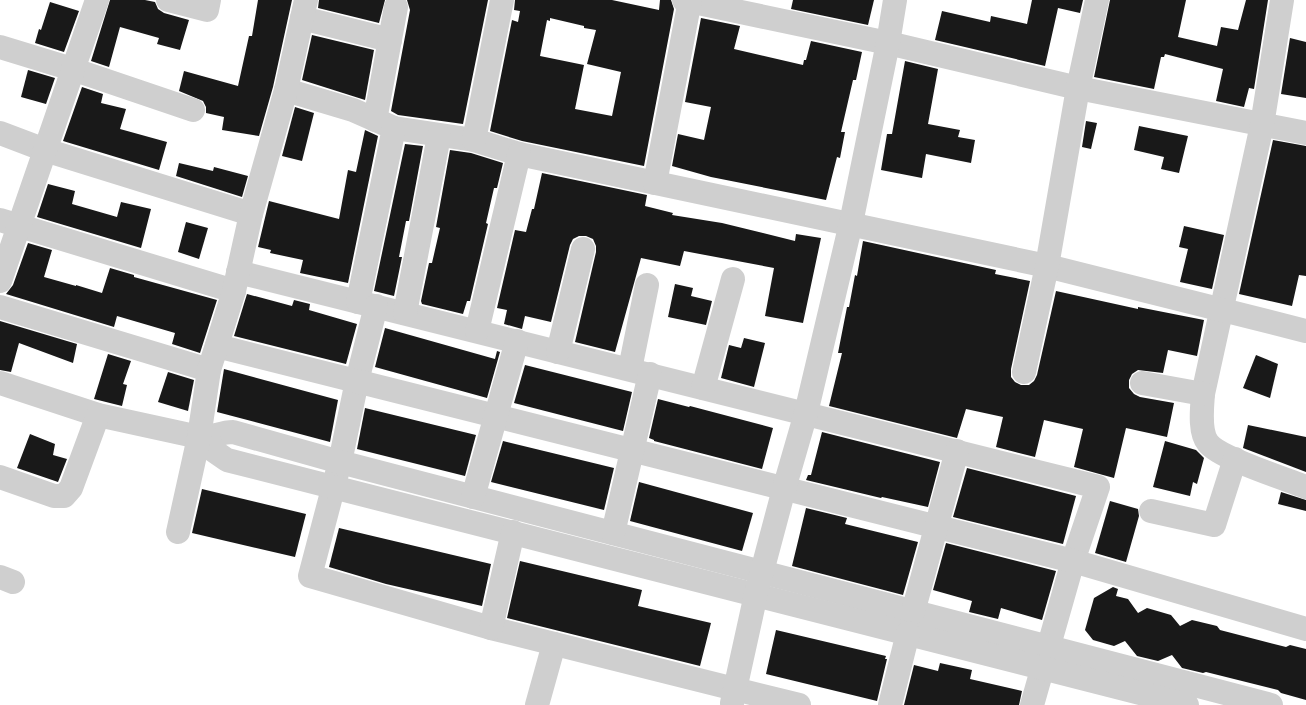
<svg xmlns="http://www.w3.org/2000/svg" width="1306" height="705" viewBox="0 0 1306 705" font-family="Poppins,sans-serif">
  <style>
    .building { fill: #191919; fill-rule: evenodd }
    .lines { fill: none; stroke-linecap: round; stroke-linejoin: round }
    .street { stroke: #cfcfcf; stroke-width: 24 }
  </style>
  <rect width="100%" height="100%" fill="#fff"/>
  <!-- building -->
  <g class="building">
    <polygon points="110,0 145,0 155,2 158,9 164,13 189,20 180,50 157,44 159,38 120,27 109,67 91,61"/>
    <polygon points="258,0 292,0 273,87 259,136 222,130 224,117 206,113 206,107 203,101 179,91 184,71 238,86 249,36 252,36"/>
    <polygon points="319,0 385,0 379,23 318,8"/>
    <polygon points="407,0 488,0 463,124 398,115 391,111 410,10"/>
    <path d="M 515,0 L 612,0 L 659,10 L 660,0 L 671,0 L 674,9 L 644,166 L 522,141 L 490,131 L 512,20 L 518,22 L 520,11 L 514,10 ZM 550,18 L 584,26 L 584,28 L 596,30 L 587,64 L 621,72 L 612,116 L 575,109 L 584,65 L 540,56 L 547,20 L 550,21 Z"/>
    <polygon points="793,0 874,0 868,25 791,9"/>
    <polygon points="1032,0 1083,0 1080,13 1058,8 1045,66 935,40 942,11 990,22 991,16 1027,24"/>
    <polygon points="1110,0 1186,0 1178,37 1217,46 1221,27 1238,30 1246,0 1268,0 1254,89 1249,88 1244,107 1216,101 1223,69 1165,54 1164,57 1161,57 1154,89 1094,77"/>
    <polygon points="50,2 79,11 64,52 35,43 39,29 41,30"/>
    <polygon points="701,18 740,26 734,49 803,65 804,60 806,60 811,41 862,52 856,80 853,80 841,132 845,132 840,158 837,157 826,200 711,177 672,166 678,134 704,140 711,107 685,102"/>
    <polygon points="312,35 374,50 365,100 302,80"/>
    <polygon points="1290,38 1306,42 1306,98 1281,94"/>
    <polygon points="905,61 938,69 928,124 960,130 958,137 975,140 971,163 926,154 922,178 881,170 887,134 892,134"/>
    <polygon points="28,70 55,78 46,104 21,97"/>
    <polygon points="82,87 103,94 101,103 126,109 120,129 167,142 159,170 63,141"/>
    <polygon points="295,107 314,113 302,161 282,156"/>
    <polygon points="1086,121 1097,123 1091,149 1082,147"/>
    <polygon points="1139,126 1188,136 1179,173 1161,169 1164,157 1134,150"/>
    <polygon points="365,130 378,136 348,283 300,273 303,260 270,253 271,250 258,247 269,201 339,219 348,170 356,172"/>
    <polygon points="1273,140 1306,146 1306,276 1299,275 1292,306 1239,294"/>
    <polygon points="405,144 423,146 409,221 406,221 399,257 402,257 394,296 374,291"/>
    <polygon points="450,150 471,153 503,163 497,188 494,188 486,223 488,224 470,301 467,301 463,314 422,304 421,301 429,263 432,263 440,228 436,227"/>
    <polygon points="179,163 213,171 214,167 248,176 242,197 176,176"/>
    <polygon points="542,173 647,195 645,206 673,213 672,215 722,223 795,241 796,234 821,238 803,323 765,316 774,268 684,251 680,266 641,258 615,352 575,342 596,252 596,246 593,239 586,236 579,236 573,239 570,245 551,322 525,316 522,329 504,324 507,310 497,308 515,230 526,232 532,209 534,209"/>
    <polygon points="48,184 75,191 72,204 117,217 121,202 151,209 141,248 37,217"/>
    <polygon points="186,222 208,228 199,259 178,252"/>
    <polygon points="1184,226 1224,235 1212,289 1180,282 1188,249 1179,247"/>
    <polygon points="863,241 996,270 995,274 1030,281 1011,369 1011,377 1015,382 1021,385 1029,385 1034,381 1037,375 1056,291 1138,309 1138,307 1204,320 1197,356 1168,350 1163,373 1138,370 1132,374 1129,380 1129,388 1134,394 1140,397 1174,403 1167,437 1126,428 1114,478 1074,467 1083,429 1044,420 1035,457 996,447 1003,417 966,409 957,438 829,406 842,353 838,353 847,307 849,307 855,275 857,276"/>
    <polygon points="28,243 52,250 44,277 76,286 76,285 102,293 110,268 134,275 134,277 217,300 200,353 172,344 175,333 117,316 114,327 6,294 13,285"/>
    <polygon points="675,284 693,288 691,296 712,301 706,325 668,317"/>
    <polygon points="247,294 292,306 294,300 310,304 309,310 357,324 346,364 234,336"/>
    <polygon points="0,321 77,344 73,363 19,343 11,372 0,370"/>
    <polygon points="385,328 495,359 497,351 500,352 487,398 375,367"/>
    <polygon points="744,338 765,343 754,387 721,378 729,345 741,348"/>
    <polygon points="108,354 131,361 123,384 127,385 122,406 94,399"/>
    <polygon points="1256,355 1278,364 1270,398 1243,388"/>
    <polygon points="525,365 632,392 623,431 514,403"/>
    <polygon points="224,369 338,400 330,442 217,412"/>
    <polygon points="168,372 194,380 188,411 158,402"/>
    <polygon points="658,399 689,407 690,406 773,428 762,469 654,441 654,440 649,438"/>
    <polygon points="365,408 476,435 465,476 357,449"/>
    <polygon points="1248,425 1306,437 1306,472 1243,448"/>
    <polygon points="822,432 940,462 928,507 882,497 881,498 806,480 808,475 811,475"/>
    <polygon points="30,434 55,444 53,455 67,459 58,482 17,468"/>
    <polygon points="503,441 614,468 604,510 491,482"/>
    <polygon points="1165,441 1196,450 1204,458 1197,484 1193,482 1190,496 1153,487"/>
    <polygon points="967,468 1076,496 1063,544 953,517"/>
    <polygon points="639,482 753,513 742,551 630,521"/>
    <polygon points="202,489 306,514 295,557 192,533"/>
    <polygon points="1281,492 1306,500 1306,511 1278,504"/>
    <polygon points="1110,501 1138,509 1139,516 1126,562 1095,553"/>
    <polygon points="806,508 847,518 845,524 918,542 903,595 792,566"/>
    <polygon points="339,528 491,564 482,606 386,584 329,567"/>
    <polygon points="946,543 1056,571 1042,620 1001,608 998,619 969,612 972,601 933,590"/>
    <polygon points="520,561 642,590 638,606 711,623 700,666 507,618"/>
    <polygon points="1113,587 1118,589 1116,596 1128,599 1138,613 1147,608 1171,615 1180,626 1192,620 1217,626 1220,630 1286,647 1290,645 1306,649 1306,700 1281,693 1278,690 1206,672 1203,673 1182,668 1172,655 1158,661 1137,656 1125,641 1114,646 1093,640 1085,630 1094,598"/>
    <polygon points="776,630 886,656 885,659 887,659 877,701 766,674"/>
    <polygon points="940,663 972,670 970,679 1022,691 1019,705 904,705 914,665 938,671"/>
  </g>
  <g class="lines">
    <!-- street -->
    <g class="street">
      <polyline points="168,0 207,10 209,0"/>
      <polyline points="684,0 888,43 1078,88 1306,133"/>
      <path d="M 1282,0 L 1262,125 L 1203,394 C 1202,408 1199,432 1208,443 C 1219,458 1286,479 1306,487"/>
      <polyline points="302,18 390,40"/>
      <polyline points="0,47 72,69 193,110"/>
      <polyline points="286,90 353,110 394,128 474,140 519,154 1047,266 1306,331"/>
      <polyline points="375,120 396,7"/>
      <polyline points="0,133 45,150 251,214"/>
      <polyline points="474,140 502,0"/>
      <polyline points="655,183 690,0"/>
      <polyline points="0,220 234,291"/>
      <polyline points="238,272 1098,487 1073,561 1032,705"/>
      <polyline points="0,281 97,0"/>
      <polyline points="358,302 394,128"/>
      <polyline points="376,306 357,381 340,462 310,576 491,628 799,705"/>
      <polyline points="0,307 209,370"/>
      <polyline points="405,313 439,136"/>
      <polyline points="477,331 519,154"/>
      <polyline points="217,346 1073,561 1306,629"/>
      <polyline points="558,352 583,249"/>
      <polyline points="630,369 647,285"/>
      <polyline points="1024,372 1047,266 1078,88 1097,0"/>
      <path d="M 0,383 L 98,415 L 199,437 C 212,439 219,432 233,432 L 340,462 L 1271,705"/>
      <polyline points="1142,383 1203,394"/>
      <polyline points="703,388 733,279"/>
      <polyline points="208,438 214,451 227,460 1187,705"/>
      <polyline points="0,477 54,496 64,496 71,488 98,415"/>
      <polyline points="473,497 517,341"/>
      <polyline points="1151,511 1214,525 1235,459"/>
      <polyline points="178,532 199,437 209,370 234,291 251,214 286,90 306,0"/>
      <polyline points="613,533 650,374"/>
      <polyline points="0,577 13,582"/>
      <polyline points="913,612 957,451"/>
      <polyline points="491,628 513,532"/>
      <polyline points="732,703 756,594 784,489 806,413 851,223 888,43 895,0"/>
      <polyline points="537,705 554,644"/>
      <polyline points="890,705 908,633"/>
    </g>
  </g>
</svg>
